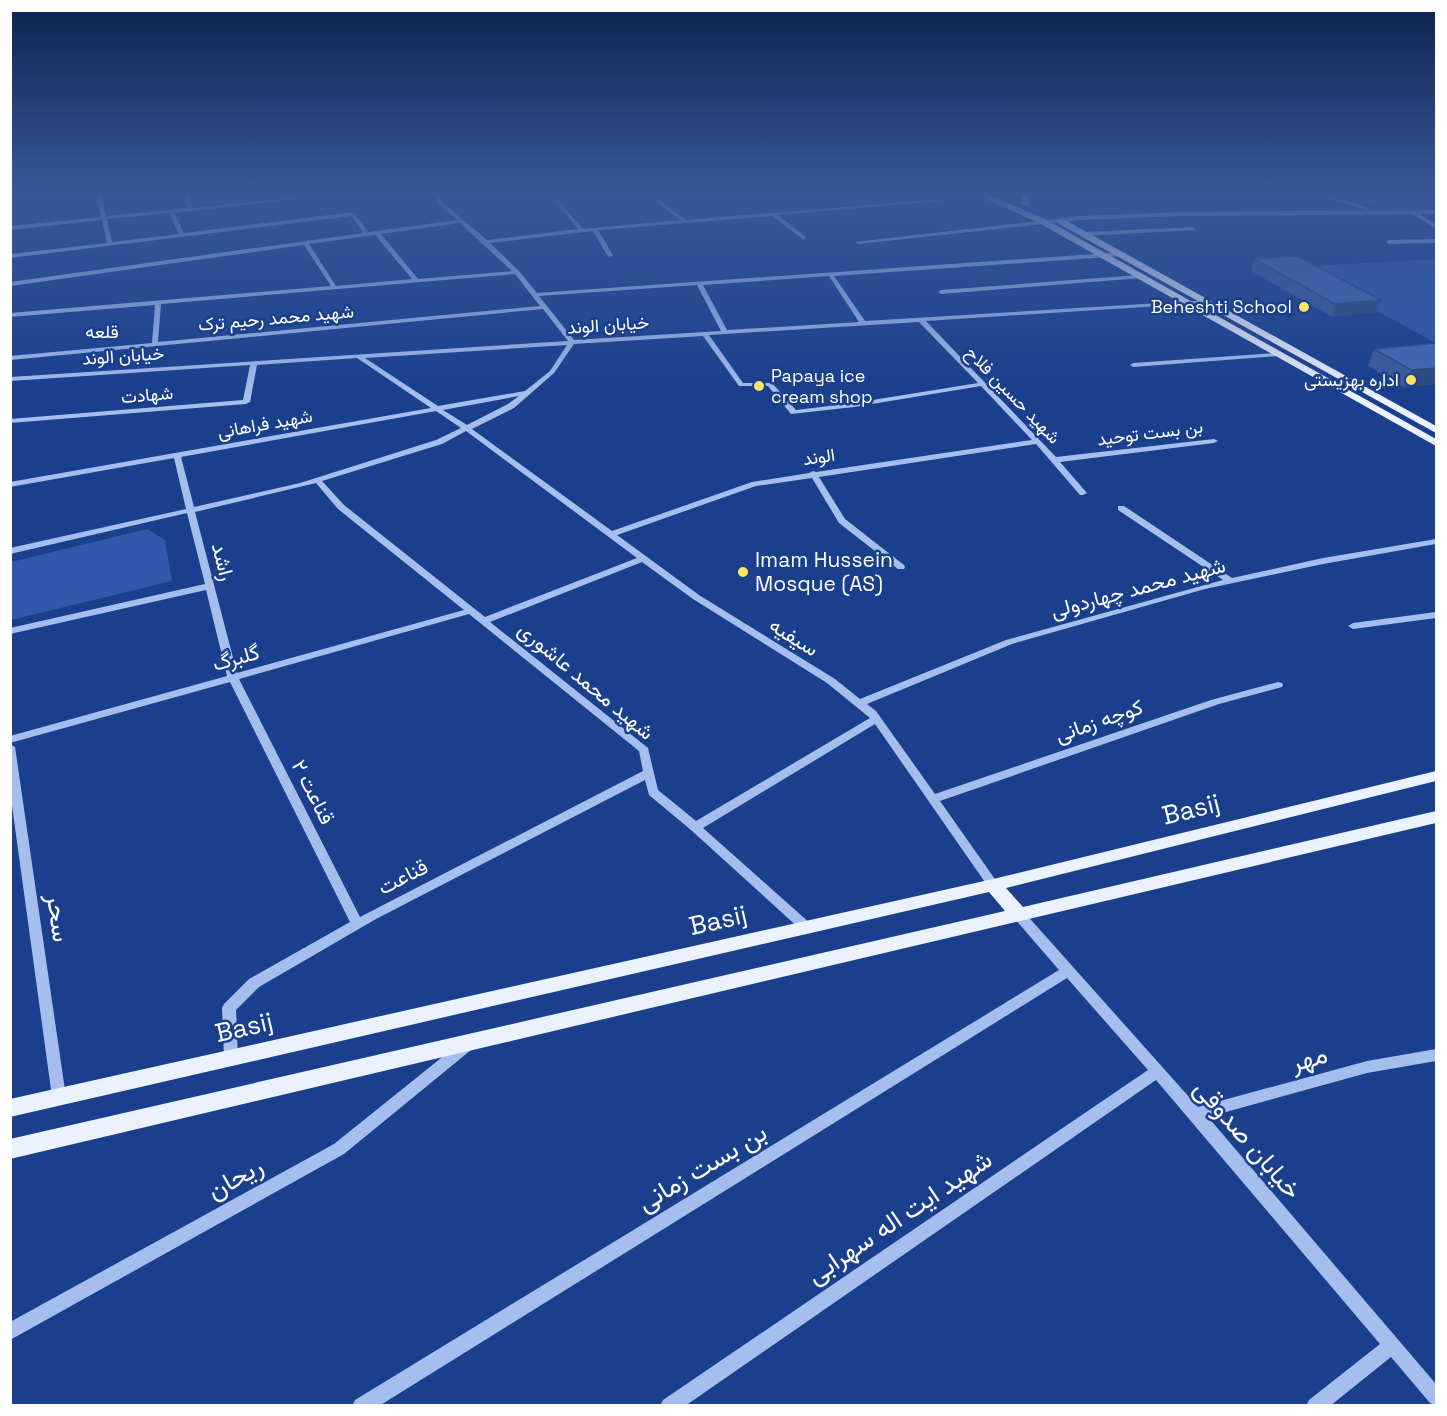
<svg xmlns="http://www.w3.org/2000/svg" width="1447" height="1416" viewBox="0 0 1447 1416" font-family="'Space Grotesk',Vazirmatn,sans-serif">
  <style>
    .green { fill: #3059ad }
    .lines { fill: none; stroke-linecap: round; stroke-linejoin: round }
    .minor { fill: #a5beee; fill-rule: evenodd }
    .major { fill: #ecf1ff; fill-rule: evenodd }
    .wall { fill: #395a9c }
    .shaded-wall { fill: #2e4a7f }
    .building { fill: #4269b5; stroke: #2e4a7f; stroke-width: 1.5 }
    .poi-dot { fill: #ffe362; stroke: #193f8d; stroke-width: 2 }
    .labels { text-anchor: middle; stroke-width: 5; stroke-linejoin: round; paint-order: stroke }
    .far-poi-label { font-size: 18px; fill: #fff; stroke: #193f8d; text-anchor: end }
    .far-street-label { font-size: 18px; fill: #fff; stroke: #193f8d }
    .far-neighbourhood-label { font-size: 18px; fill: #fff; stroke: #193f8d }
    .poi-label { font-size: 21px; fill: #fff; stroke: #193f8d; text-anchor: start }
    .street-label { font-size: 21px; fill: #fff; stroke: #193f8d }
    .near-street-label { font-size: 26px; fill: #fff; stroke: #193f8d }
  </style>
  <rect width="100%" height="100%" fill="#193f8d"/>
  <!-- green -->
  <g class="green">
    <polygon points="1340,195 1433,195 1436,198 1436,206 1380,206"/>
    <polygon points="1436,259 1436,343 1295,267"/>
    <polygon points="147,529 165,540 172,581 11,620 11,562"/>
  </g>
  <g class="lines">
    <!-- minor -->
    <g class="minor">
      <path d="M 97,195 L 102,195 L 106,216 L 188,208 L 185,195 L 190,195 L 193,208 L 310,195 L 330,195 L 174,213 L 184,233 L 354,212 L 368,232 L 457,220 L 439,205 L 435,195 L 440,195 L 443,203 L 487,240 L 578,229 L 554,199 L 556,198 L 583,229 L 680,220 L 647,195 L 653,195 L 686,220 L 941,199 L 951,195 L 960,195 L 941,201 L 778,215 L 806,237 L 804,240 L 772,216 L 598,230 L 613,255 L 610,257 L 607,255 L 593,231 L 490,243 L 519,271 L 537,293 L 1123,252 L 1126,254 L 1123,256 L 834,276 L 865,321 L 1209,300 L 1210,301 L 1207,303 L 926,321 L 1056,457 L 1214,439 L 1218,441 L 1214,443 L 1060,462 L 1087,493 L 1083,495 L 1080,495 L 1036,444 L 819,477 L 845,519 L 904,565 L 905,567 L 904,569 L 898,569 L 839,523 L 812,478 L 756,486 L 617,535 L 699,595 L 835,679 L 860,699 L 1006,640 L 1223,580 L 1118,510 L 1118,506 L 1124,506 L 1232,578 L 1323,558 L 1436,539 L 1436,544 L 1323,564 L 1205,589 L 1012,644 L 867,704 L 876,711 L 935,794 L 1211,700 L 1278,682 L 1282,683 L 1283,685 L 1282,687 L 1219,704 L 940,801 L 997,882 L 999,885 L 997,888 L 993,890 L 989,888 L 875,724 L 703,828 L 811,924 L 812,927 L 811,930 L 806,932 L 801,930 L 691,830 L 649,795 L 645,780 L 376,919 L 259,987 L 236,1010 L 238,1058 L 236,1062 L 231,1064 L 226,1062 L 224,1058 L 222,1008 L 224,1004 L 249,979 L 350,922 L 230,682 L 10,743 L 10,736 L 227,676 L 206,590 L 10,634 L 10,628 L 205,584 L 187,513 L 10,554 L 10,548 L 186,509 L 174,458 L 10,487 L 10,482 L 431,408 L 357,358 L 257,365 L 250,402 L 246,404 L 10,423 L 10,419 L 243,400 L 250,365 L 10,381 L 10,377 L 568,341 L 543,309 L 10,360 L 10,356 L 152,343 L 155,305 L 10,317 L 10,313 L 331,286 L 304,245 L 10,286 L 10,282 L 363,233 L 352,216 L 10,258 L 10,254 L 107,243 L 102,220 L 10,230 L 10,226 L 101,217 ZM 169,213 L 179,234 L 112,242 L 107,219 ZM 460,223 L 512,271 L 418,279 L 381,234 ZM 375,235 L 412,279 L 336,286 L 309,244 ZM 515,274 L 540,306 L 158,342 L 161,304 ZM 829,276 L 859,322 L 727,330 L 703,285 ZM 697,285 L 721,331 L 574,340 L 539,296 ZM 919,322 L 978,383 L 854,403 L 796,410 L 772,383 L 743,383 L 709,335 ZM 703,336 L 739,386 L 768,386 L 791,414 L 854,407 L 981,386 L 1032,440 L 816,472 L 813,471 L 809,473 L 752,482 L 612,531 L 472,429 L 514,408 L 554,373 L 574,344 ZM 567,345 L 550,371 L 525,391 L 438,406 L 365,358 ZM 519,396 L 508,404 L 467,425 L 443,410 ZM 436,411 L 461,428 L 436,440 L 300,483 L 194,507 L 181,457 ZM 466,431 L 637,558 L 485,617 L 344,505 L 322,481 L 442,444 ZM 316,483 L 338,509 L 464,610 L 237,673 L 195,512 ZM 642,562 L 693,599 L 827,683 L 870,718 L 696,821 L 658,790 L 648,748 L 490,622 ZM 469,614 L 639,751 L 643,771 L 360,917 L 239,679 Z"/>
      <polygon points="1318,195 1327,195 1369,208 1366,210"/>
      <polygon points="1436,210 1436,214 1420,214 1436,225 1436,229 1413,214 1183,216 1080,220 858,244 855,242 1080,216 1183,212"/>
      <polygon points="1194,227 1196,230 1085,236 1082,234 1085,232"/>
      <polygon points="1436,239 1436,243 1389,244 1386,242 1389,240"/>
      <polygon points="1139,275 1141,276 1141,278 941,294 938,292 941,290"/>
      <polygon points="1277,353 1279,354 1279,356 1133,367 1130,365 1133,363"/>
      <polygon points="1436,612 1436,618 1353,629 1348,626 1353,623"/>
      <polygon points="10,744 15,747 66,1097 64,1102 59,1103 54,1102 52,1097 10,791"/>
      <polygon points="1019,910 1024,912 1198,1107 1367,1061 1436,1049 1436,1061 1367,1073 1208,1117 1436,1384 1436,1406 1430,1403 1391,1357 1330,1406 1306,1406 1309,1400 1380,1344 1156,1080 685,1406 660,1406 663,1400 1148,1070 1067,978 379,1406 352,1406 355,1400 1059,970 1014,918 1013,915 1014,912"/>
      <polygon points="466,1040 471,1042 473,1046 471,1050 344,1154 10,1340 10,1322 334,1144 461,1042"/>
    </g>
    <!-- major -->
    <g class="major">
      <polygon points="978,195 989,195 1045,219 1436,439 1436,446 1039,223"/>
      <polygon points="1022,195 1030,195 1029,206 1022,204"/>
      <polygon points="1059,220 1065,220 1436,426 1436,433 1059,224"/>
      <polygon points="1436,771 1436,781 1006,888 1023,907 1436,811 1436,823 10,1159 10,1139 1005,911 989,892 10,1117 10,1099 993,879"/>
    </g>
  </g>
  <!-- wall -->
  <g class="wall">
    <polygon points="1254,259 1377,312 1332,317 1251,271"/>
    <polygon points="1437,343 1405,388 1368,366 1374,349"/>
  </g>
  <!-- shaded-wall -->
  <g class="shaded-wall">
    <polygon points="1381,300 1377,312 1332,317 1335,304"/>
    <polygon points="1437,368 1437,384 1405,388 1411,370"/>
  </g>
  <!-- building -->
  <g class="building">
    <polygon points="1297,256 1381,300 1335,304 1254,259"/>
    <polygon points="1437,343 1437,368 1411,370 1374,349"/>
  </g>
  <!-- sky -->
  <linearGradient id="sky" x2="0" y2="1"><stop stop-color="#0e234e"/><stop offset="0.49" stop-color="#38589a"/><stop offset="1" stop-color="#38589a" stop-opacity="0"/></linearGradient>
  <rect width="1447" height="394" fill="url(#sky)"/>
  <!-- markers -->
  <g class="poi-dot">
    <circle cx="1304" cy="307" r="6"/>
    <circle cx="1411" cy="380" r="6"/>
    <circle cx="759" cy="386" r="6"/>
    <circle cx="743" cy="572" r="6"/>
  </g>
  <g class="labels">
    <!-- far-poi labels -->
    <g class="far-poi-label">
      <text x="1292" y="313">Beheshti School</text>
      <text x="771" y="382" text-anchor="start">Papaya ice<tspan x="771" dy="21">cream shop</tspan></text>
      <text x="1399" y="386">اداره بهزیستی</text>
    </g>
    <!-- far-street labels -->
    <g class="far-street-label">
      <text transform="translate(276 318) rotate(-5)" y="6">شهید محمد رحیم ترک</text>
      <text transform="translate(608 325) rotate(-4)" y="6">خیابان الوند</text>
      <text transform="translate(123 356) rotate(-4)" y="6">خیابان الوند</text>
      <text transform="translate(147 395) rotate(-5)" y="6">شهادت</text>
      <text transform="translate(1013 395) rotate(46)" y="6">شهید حسین فلاح</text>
      <text transform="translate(265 424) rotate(-10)" y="6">شهید فراهانی</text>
      <text transform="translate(1150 433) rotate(-7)" y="6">بن بست توحید</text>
      <text transform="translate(819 457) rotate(-8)" y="6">الوند</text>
    </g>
    <!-- far-neighbourhood labels -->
    <g class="far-neighbourhood-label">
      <text x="102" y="338">قلعه</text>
    </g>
    <!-- poi labels -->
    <g class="poi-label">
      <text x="755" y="567">Imam Hussein<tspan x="755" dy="24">Mosque (AS)</tspan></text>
    </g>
    <!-- street labels -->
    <g class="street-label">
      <text transform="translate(223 562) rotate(76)" y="7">راشد</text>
      <text transform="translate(1138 588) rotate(-15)" y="7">شهید محمد چهاردولی</text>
      <text transform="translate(794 637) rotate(32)" y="7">سیفیه</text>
      <text transform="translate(236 658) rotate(-16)" y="7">گلبرگ</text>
      <text transform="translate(586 681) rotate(40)" y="7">شهید محمد عاشوری</text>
      <text transform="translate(1099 721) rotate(-19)" y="7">کوچه زمانی</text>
      <text transform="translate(313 792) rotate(63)" y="7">قناعت ۲</text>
      <text transform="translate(403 877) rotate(-27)" y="7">قناعت</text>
    </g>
    <!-- near-street labels -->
    <g class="near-street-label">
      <text transform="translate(1191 809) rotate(-14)" y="9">Basij</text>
      <text transform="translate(59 918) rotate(82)" y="9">سحر</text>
      <text transform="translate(718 920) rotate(-13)" y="9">Basij</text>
      <text transform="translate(244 1027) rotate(-13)" y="9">Basij</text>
      <text transform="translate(1309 1058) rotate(-16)" y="9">مهر</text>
      <text transform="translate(1248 1139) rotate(49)" y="9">خیابان صدوقی</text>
      <text transform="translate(702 1167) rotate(-31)" y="9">بن بست زمانی</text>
      <text transform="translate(235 1178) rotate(-29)" y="9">ریحان</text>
      <text transform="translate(899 1217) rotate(-34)" y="9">شهید ایت اله سهرابی</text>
    </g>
  </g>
  <!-- border -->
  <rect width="1447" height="1416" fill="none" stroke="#ffffff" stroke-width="24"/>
</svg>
